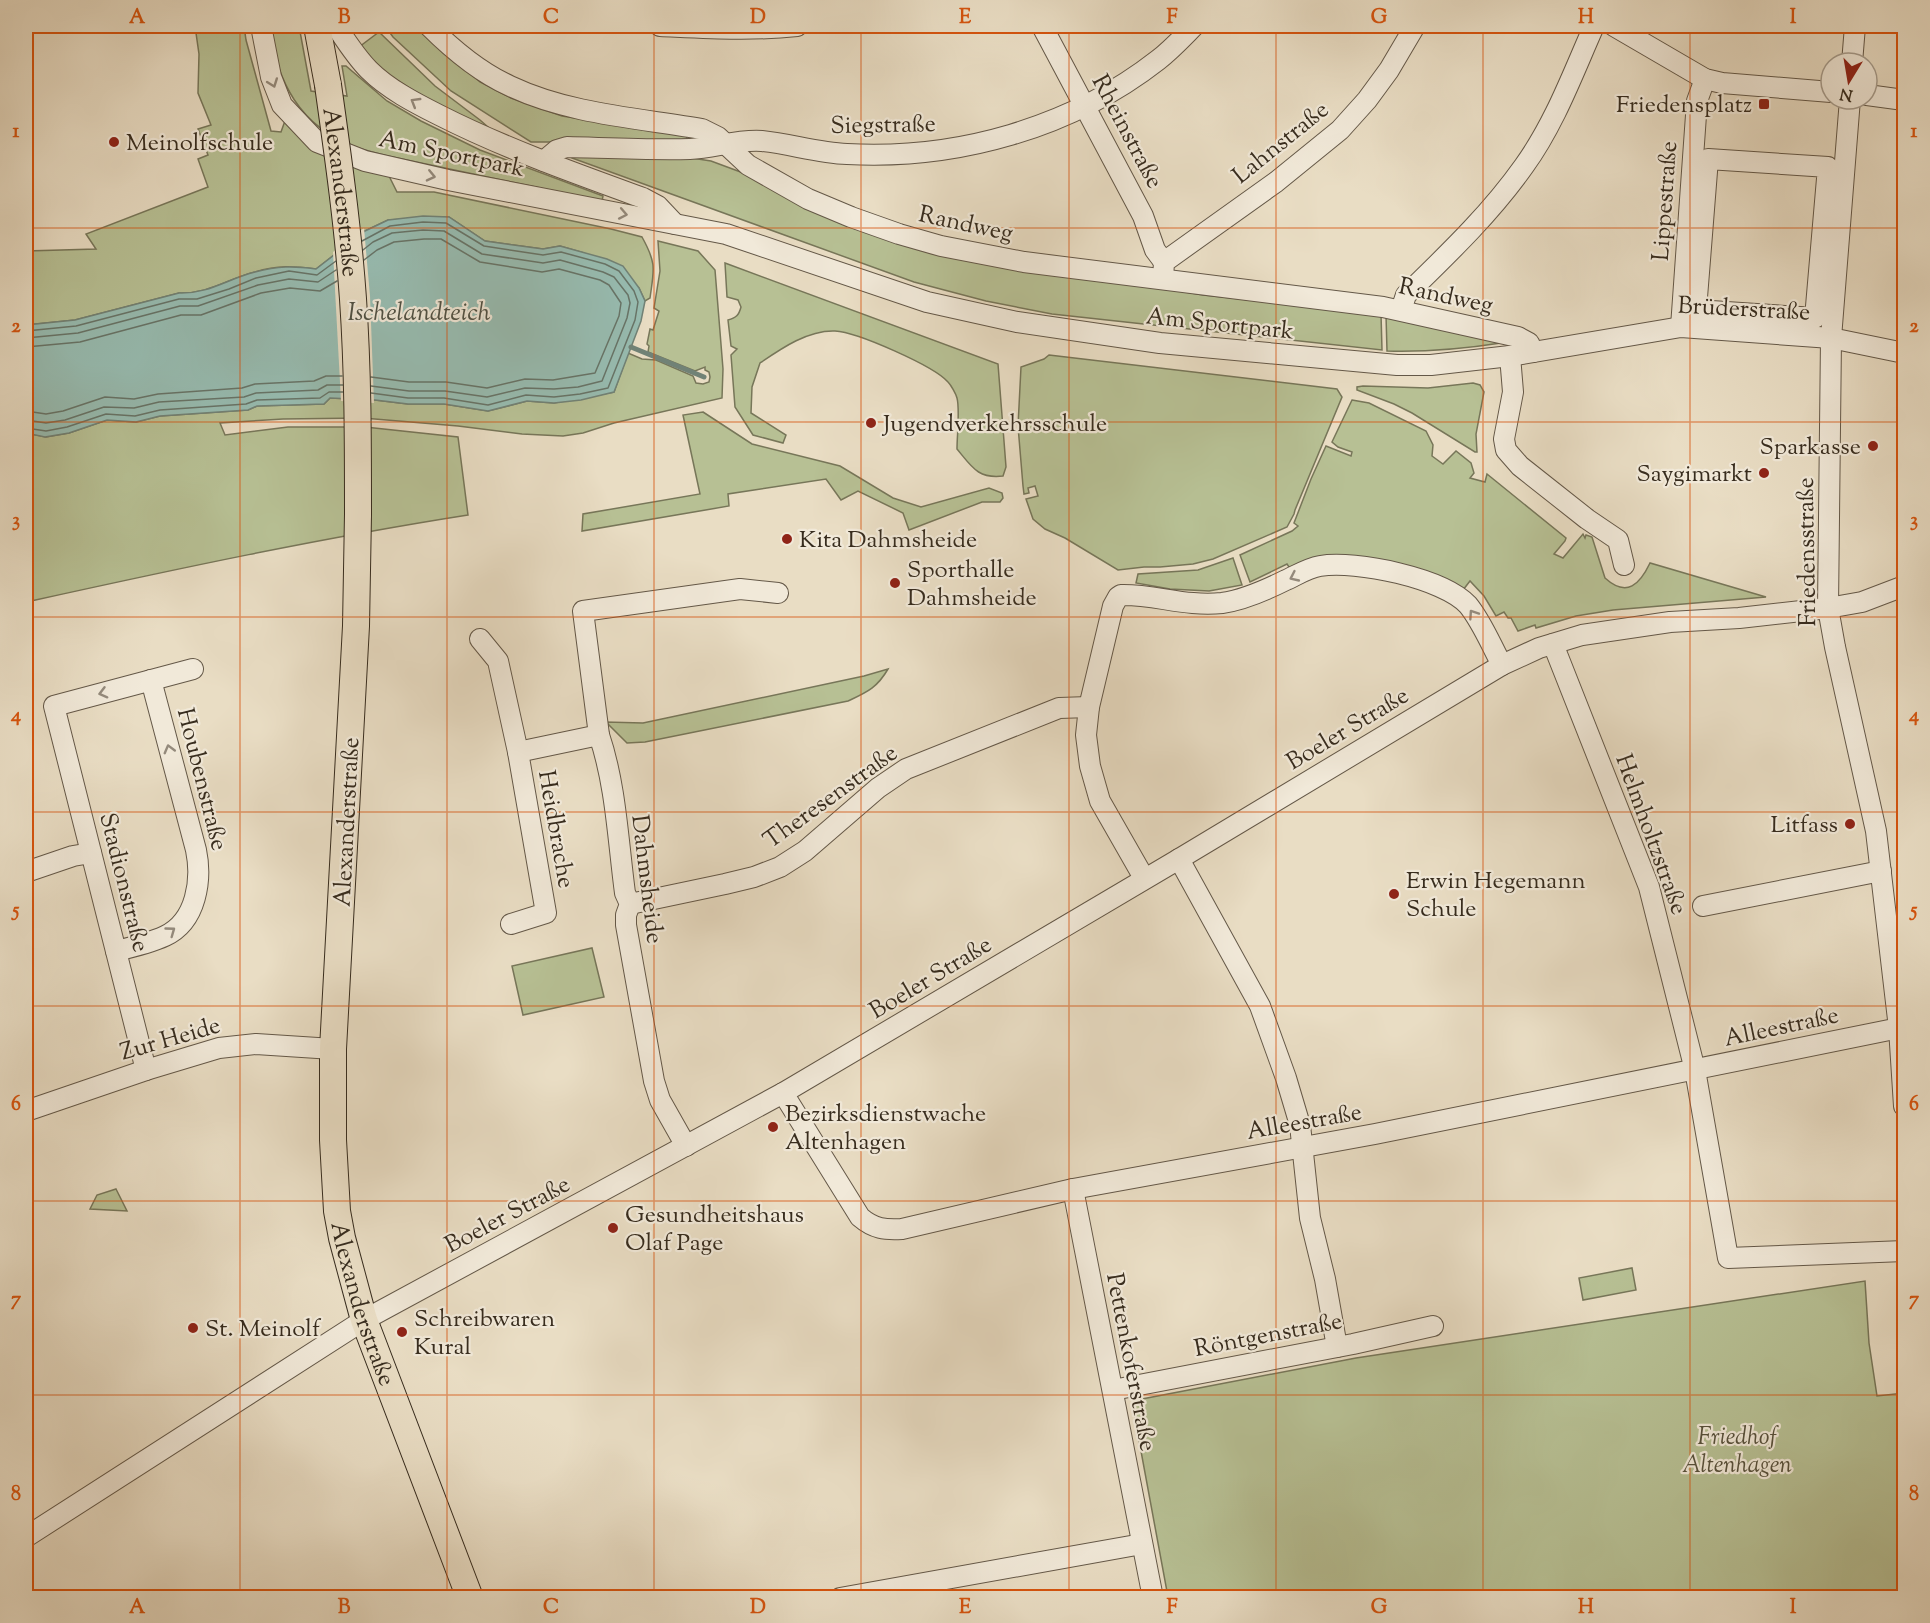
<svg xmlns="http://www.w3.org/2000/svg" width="1930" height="1623" viewBox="0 0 1930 1623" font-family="'Sorts Mill Goudy',serif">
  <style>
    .green { fill: #b7c094; stroke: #777659; stroke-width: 1.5 }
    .water { fill: #97bcb1; stroke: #718276; stroke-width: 1.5 }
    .pier { fill: #e9ddc4 }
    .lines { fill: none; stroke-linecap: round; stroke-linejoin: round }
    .shore { stroke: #677468; stroke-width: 1.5 }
    .stream { stroke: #718276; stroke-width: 5 }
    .minor-casing { stroke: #645848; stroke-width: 22 }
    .major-casing { stroke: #372c1e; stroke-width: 28 }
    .minor { stroke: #f1e9d9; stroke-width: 20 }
    .major { stroke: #e9ddc4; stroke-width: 26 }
    .major-bridge-casing { stroke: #372c1e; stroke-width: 28; stroke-linecap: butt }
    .major-bridge { stroke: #e9ddc4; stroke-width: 26 }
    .oneway { stroke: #948a7c }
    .grid { fill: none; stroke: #d6540e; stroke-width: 1.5; stroke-opacity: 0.55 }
    .poi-dot { fill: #8f2418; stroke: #f1e9d9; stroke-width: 2 }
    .labels { text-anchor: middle; stroke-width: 4.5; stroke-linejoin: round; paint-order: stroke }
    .poi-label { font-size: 24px; fill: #372c1e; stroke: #f1e9d9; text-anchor: start }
    .street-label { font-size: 24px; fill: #372c1e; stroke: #f1e9d9 }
    .park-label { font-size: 24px; font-style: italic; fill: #57513c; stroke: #f1e9d9 }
    .water-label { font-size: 26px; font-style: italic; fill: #4f5043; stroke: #f1e9d9 }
    .neatline { fill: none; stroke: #d6540e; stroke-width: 2 }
    .grid-label { font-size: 20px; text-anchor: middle; font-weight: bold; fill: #d6540e }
  </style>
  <rect width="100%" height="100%" fill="#e9ddc4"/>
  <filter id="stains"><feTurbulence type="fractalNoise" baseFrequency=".00333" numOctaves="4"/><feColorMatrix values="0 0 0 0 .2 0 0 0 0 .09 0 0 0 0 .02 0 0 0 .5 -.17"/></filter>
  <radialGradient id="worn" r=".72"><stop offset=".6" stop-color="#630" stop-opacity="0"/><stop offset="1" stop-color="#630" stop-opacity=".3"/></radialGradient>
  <!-- green -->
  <g class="green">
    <path d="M 195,26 L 244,26 L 246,40 L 271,131 L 281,132 L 286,118 L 386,170 L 397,192 L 434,192 L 611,229 L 642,237 C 657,264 654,269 650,298 L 645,301 L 639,288 L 584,253 L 560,246 L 543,249 L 485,241 L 449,217 L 388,220 L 365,231 L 316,269 C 293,266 278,265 255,272 C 227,279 209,294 179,293 L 75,320 L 26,325 L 26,251 L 96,249 L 86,234 L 208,187 L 198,159 L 208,155 L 198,129 L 211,125 L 198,93 L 199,54 Z"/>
    <path d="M 268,26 L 299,26 L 311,91 L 347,96 L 342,66 L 346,66 L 387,101 L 421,121 L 480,150 L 603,196 L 602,201 L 388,156 C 378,153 366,151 356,147 C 299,127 278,82 268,26 Z"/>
    <polygon points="385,26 417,26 480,82 511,98 562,116 680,134 686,136 688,140 685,142 531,142 451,91 393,37"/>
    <polygon points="379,32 435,86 480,120 496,134 438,106 387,74 359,47"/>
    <polygon points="573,153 685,157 711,161 746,174 822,213 1144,285 1203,295 1381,314 1382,350 1052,314 986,301 914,282 572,158"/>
    <path d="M 658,241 L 698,251 L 715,270 L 723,369 L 722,398 L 614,423 L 583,433 L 563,436 L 522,434 L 458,426 L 363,418 L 283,419 L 220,423 L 225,435 L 288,427 L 365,427 L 458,437 L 468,515 C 321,538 176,569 31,601 L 32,608 L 26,610 L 26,433 L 46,437 L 69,433 L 107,420 L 136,422 L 160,416 L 248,410 L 257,406 L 324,404 L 330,398 L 375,400 L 408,404 L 444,404 L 488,411 L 527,401 L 554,403 L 614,392 L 628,353 L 642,359 L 656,360 L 693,376 L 696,383 L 703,384 L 709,382 L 710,377 L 709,372 L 705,370 L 705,367 L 695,371 L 648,352 L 649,346 L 647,344 L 650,329 L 653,330 L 659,311 L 654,308 L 660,271 Z"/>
    <path d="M 725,263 L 998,364 L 1006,467 L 1003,476 C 978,479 972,467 957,449 C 957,436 960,409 957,398 C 956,394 951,385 948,382 C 934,366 857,332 835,331 C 808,330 782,348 760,363 L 752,387 L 751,413 L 786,435 L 783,443 L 753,435 L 735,407 L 731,355 L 737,349 L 731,346 L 728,320 C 736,318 739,315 741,307 L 738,300 L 727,297 Z"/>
    <path d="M 1386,315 L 1501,343 C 1463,349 1426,352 1387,351 Z"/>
    <polygon points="1049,355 1337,389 1342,397 1295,510 1294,514 1287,527 1213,559 1193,564 1160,567 1144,567 1118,570 1065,538 1045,529 1033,519 1026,499 1038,496 1035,486 1028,488 1029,493 1024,494 1023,486 1018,426 1021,367 1044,359"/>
    <polygon points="1473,383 1480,385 1484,392 1476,434 1477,452 1475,452 1412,413 1394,404 1357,390 1357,387 1363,386 1428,388"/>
    <path d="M 1352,400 L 1369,403 L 1426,431 L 1433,445 L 1432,456 L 1443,464 L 1456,451 L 1471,463 L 1474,473 L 1470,478 L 1485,482 L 1487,474 L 1566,538 L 1565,541 L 1554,554 L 1563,558 L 1583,534 L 1585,538 L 1586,535 L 1592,537 L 1605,578 C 1627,598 1640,584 1650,563 L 1766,597 L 1613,610 L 1576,616 L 1536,628 L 1535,625 L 1518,631 L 1511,618 L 1508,618 L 1504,612 L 1496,616 L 1484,596 L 1470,581 L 1463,590 L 1432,575 L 1291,570 L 1287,564 L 1250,582 L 1240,555 L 1292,531 L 1298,526 L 1294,523 L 1311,479 L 1326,446 L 1351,456 L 1352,452 L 1338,447 L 1332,442 Z"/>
    <polygon points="703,412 752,444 840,466 893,498 921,507 989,488 1002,493 1003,498 1000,502 982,502 909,530 903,513 858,491 841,500 826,479 728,494 729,506 582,531 583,514 700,494 683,415"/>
    <polygon points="1233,558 1242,585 1209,591 1170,589 1136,583 1138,574 1198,570"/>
    <path d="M 888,669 C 877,688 867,692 848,701 L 645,742 L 627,743 L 606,722 L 643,723 L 864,676 Z"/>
    <polygon points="592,948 604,997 523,1015 512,966"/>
    <polygon points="116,1189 127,1211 90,1209 97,1195"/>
    <polygon points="1632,1268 1636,1290 1583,1300 1579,1278"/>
    <polygon points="1865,1281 1869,1343 1877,1396 1904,1393 1904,1597 1168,1597 1133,1408 1142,1399 1356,1358"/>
  </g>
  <!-- water -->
  <path class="water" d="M 423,216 L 449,217 L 485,241 L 543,249 L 560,246 L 607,259 L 623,266 L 639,288 L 645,301 L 641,321 L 614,392 L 581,400 L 554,403 L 527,401 L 488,411 L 444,404 L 408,404 L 375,400 L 330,398 L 324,404 L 257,406 L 248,410 L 160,416 L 136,422 L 107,420 L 69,433 L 45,437 L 26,433 L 26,325 L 75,320 L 179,293 C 209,294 227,279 255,272 C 278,266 293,266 316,269 L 365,231 L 388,220 Z"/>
  <!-- pier -->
  <polygon class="pier" points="364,228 370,296 374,403 341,401 333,252"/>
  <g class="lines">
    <!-- shore -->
    <g class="shore">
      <polyline points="362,241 390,226 423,222 446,223 484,246 543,255 561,252 605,264 619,271 634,291 638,302 635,320 608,388 580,394 554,397 526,395 488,405 444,398 408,398 371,393"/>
      <polyline points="363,250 373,242 392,233 423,230 444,231 482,254 543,263 560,260 603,272 614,277 628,295 630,303 627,318 602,381 578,387 554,389 525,388 487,397 445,391 409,391 371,386"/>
      <polyline points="364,260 377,250 394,242 424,239 441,239 480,262 542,272 559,269 600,280 609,285 621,303 619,316 595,373 553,380 525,379 487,388 446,382 409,382 371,377"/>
      <polyline points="26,331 76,326 179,299 197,299 229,289 256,278 289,271 317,275 336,261"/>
      <polyline points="26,338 78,333 180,306 198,306 258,285 289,279 318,282 336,270"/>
      <polyline points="26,347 80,342 181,315 201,315 261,293 290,288 320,291 337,281"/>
      <polyline points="26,411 46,414 63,411 105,397 134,399 158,394 242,388 255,384 314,381 326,376 342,376"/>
      <polyline points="26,420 46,423 65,420 104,407 134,408 159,402 244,397 256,393 318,390 327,385 343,385"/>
      <polyline points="26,428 46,431 67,427 106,414 135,416 160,410 246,404 257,400 320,398 329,392 343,392"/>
    </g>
    <!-- stream -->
    <polyline class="stream" points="631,347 704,377"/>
    <!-- minor casing -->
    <g class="minor-casing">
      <g id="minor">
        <polyline points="261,26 271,77 282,105 317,142 365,161 448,180 726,234 927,302 1017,322 1160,343 1397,365 1431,365 1510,356 1681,327 1831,338 1904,353"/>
        <path d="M 336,26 C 346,41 356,57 369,70 C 388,89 415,103 439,115 C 504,148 574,173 643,198 L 658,206 L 675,224"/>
        <path d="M 429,26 C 452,49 479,72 510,86 C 569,114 638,118 702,129 L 718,137 L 748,165 L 808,199 L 851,217 L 899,234 L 941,246 L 1024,262 L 1383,307 L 1518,337 L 1529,343 L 1533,352"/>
        <path d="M 660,26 C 706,28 751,31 797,26"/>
        <polyline points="1042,26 1143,216 1155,250 1164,262"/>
        <polyline points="1614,26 1705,79 1722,83 1831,92"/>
        <polyline points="1852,63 1855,26"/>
        <polyline points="1867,95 1904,100"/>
        <polyline points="1850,99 1831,338 1828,608 1835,647 1876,831 1899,1028 1904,1106"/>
        <polygon points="1708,159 1828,167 1815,318 1696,310"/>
        <path d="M 544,161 L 557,150 L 567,147 C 608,148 649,150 690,149 C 714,148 738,139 762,141 C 791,144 818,153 847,154 C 957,160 1071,128 1158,60 C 1171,50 1183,37 1194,26"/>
        <polyline points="1163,279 1164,262 1276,182 1340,130 1367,100 1389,70 1415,26"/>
        <path d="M 1401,310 L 1406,295 C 1448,254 1490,214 1524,166 C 1555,123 1573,73 1594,26"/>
        <polyline points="1681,327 1697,101 1705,79"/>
        <polyline points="1510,356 1513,392 1504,439 1506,450 1520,466 1587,519 1618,540 1624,565"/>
        <polyline points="480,639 498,661 518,752 599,735"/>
        <polyline points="1553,644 1649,887 1695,1070 1728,1258 1904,1251"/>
        <polyline points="1179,859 1260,1006 1286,1078 1300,1125 1310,1218 1325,1279 1337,1347"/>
        <polyline points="26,872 73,856 91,853"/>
        <path d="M 1144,878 L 1100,801 L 1090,766 L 1086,735 L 1089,707 L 1113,606 L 1118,597 L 1121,595 C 1154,594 1186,607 1222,603 C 1244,600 1266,590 1286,580 C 1297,575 1308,568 1320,566 C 1356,560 1443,578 1468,605 C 1482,622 1491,645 1502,665"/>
        <polyline points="630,904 725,884 754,877 780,867 805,851 878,788 906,769 1059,708 1089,707"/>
        <polyline points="1703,906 1881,871"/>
        <polyline points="511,924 546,913 518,752"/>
        <path d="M 116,951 C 133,947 150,943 165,936 C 197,921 202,879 196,850 L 151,680"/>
        <polyline points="146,1070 54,706 193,669"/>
        <path d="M 783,1093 L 860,1217 C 874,1229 885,1230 902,1229 L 1073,1189 L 1375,1134 L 1904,1027"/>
        <polyline points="26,1111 146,1070 219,1048 256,1044 333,1049"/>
        <path d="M 686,1146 L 660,1100 L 654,1081 L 626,925 L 626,915 L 630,904 L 625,893 C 618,841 616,785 599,735 L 583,611 L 740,589 L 778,593"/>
        <polyline points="1073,1189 1153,1598"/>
        <polyline points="1113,1390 1353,1344 1433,1326"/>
        <polyline points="26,1537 364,1320 783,1093 1179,859 1502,665 1539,648 1582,635 1670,622 1739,618 1828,608 1862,602 1904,586"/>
        <polyline points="840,1598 1142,1544"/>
      </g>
    </g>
    <!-- major casing -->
    <g class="major-casing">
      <g id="major">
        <polyline points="317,26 328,85"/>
        <path id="s1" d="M 358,514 L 356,626 L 333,1049 L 333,1140 L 337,1211 L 342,1238 L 364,1320 L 470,1598"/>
      </g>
    </g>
    <!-- minor -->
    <use href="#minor" class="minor"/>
    <!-- major -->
    <use href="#major" class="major"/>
    <!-- major-bridge casing -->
    <g class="major-bridge-casing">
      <g id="major-bridge">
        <path id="s2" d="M 328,85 C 338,156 348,227 353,299 C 358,371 358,442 358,514"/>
      </g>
    </g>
    <!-- major-bridge -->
    <use href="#major-bridge" class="major-bridge"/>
  </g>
  <!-- one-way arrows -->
  <defs><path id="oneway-chevron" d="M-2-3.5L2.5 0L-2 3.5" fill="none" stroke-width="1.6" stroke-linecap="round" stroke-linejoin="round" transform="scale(1.5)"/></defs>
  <g class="oneway">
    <use href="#oneway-chevron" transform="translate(273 83) rotate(70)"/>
    <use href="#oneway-chevron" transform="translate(415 102) rotate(-149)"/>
    <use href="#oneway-chevron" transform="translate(431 176) rotate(13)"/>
    <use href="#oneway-chevron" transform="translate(623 214) rotate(11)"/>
    <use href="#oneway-chevron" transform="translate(1294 577) rotate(155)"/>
    <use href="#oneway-chevron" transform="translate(1473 614) rotate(-124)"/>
    <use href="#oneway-chevron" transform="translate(103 693) rotate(165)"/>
    <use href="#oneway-chevron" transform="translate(169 749) rotate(-105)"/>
    <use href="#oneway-chevron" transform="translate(171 931) rotate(-36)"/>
  </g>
  <!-- grid -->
  <path class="grid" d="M 240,26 L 240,1598M 447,26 L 447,1598M 654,26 L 654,1598M 861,26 L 861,1598M 1069,26 L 1069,1598M 1276,26 L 1276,1598M 1483,26 L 1483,1598M 1690,26 L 1690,1598M 26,228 L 1904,228M 26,422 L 1904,422M 26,617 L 1904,617M 26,812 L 1904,812M 26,1006 L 1904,1006M 26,1201 L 1904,1201M 26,1395 L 1904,1395"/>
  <!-- markers -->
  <g class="poi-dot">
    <rect x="1758" y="98" width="12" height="12" rx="3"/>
    <circle cx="114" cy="142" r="6"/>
    <circle cx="871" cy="423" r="6"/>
    <circle cx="1873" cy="446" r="6"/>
    <circle cx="1764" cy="473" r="6"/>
    <circle cx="787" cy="539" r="6"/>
    <circle cx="895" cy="583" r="6"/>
    <circle cx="1850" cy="824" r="6"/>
    <circle cx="1394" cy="894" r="6"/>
    <circle cx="773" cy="1127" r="6"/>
    <circle cx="613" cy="1228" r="6"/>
    <circle cx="193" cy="1328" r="6"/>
    <circle cx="402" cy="1332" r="6"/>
  </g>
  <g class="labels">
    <!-- poi labels -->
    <g class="poi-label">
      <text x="1752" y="112" text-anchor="end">Friedensplatz</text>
      <text x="126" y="150">Meinolfschule</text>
      <text x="883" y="431">Jugendverkehrsschule</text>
      <text x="1861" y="454" text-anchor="end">Sparkasse</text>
      <text x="1752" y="481" text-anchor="end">Saygimarkt</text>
      <text x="799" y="547">Kita Dahmsheide</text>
      <text x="907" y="577">Sporthalle<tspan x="907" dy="28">Dahmsheide</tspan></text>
      <text x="1838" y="832" text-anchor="end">Litfass</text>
      <text x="1406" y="888">Erwin Hegemann<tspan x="1406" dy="28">Schule</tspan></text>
      <text x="785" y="1121">Bezirksdienstwache<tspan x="785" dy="28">Altenhagen</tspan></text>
      <text x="625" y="1222">Gesundheitshaus<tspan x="625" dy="28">Olaf Page</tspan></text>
      <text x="414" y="1326">Schreibwaren<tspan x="414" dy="28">Kural</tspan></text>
      <text x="205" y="1336">St. Meinolf</text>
    </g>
    <!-- street labels -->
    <g class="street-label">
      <text transform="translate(883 124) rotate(-1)" y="8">Siegstraße</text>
      <text transform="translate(1128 131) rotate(62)" y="8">Rheinstraße</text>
      <text transform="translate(1280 142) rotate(-39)" y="8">Lahnstraße</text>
      <text transform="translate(452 153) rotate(12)" y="8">Am Sportpark</text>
      <text dy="8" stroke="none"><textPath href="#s2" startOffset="108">Alexanderstraße</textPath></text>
      <text transform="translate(1664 201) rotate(-86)" y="8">Lippestraße</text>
      <text transform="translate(966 223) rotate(12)" y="8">Randweg</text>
      <text transform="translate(1446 295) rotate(12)" y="8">Randweg</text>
      <text transform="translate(1744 308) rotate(3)" y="8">Brüderstraße</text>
      <text transform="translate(1220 323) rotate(6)" y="8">Am Sportpark</text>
      <text transform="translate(1806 552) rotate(-91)" y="8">Friedensstraße</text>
      <text transform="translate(1347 728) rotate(-31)" y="8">Boeler Straße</text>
      <text transform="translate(203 779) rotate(76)" y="8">Houbenstraße</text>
      <text transform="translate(830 796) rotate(-36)" y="8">Theresenstraße</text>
      <text transform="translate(346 822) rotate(-87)" y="8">Alexanderstraße</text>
      <text transform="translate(557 829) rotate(80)" y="8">Heidbrache</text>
      <text transform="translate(1652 834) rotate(70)" y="8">Helmholtzstraße</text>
      <text transform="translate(648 879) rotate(83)" y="8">Dahmsheide</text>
      <text transform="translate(125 882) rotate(76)" y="8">Stadionstraße</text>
      <text transform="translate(930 977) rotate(-31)" y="8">Boeler Straße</text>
      <text transform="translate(1781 1026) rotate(-12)" y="8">Alleestraße</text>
      <text transform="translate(170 1038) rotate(-16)" y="8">Zur Heide</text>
      <text transform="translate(1304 1121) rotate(-10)" y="8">Alleestraße</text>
      <text transform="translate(507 1214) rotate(-28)" y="8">Boeler Straße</text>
      <text dy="8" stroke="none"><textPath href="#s1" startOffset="794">Alexanderstraße</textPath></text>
      <text transform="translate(1268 1334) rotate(-11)" y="8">Röntgenstraße</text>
      <text transform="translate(1132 1362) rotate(79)" y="8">Pettenkoferstraße</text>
    </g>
    <!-- park labels -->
    <g class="park-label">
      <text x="1737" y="1444">Friedhof<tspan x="1737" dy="28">Altenhagen</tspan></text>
    </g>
    <!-- water labels -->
    <g class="water-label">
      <text x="419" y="320">Ischelandteich</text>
    </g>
  </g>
  <!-- margin -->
  <rect width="1930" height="1623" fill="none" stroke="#e9ddc4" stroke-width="66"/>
  <!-- north arrow -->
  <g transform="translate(1849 81) rotate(191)"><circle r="28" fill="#f1e9d9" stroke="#a79d8e" stroke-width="1.5"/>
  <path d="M0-4.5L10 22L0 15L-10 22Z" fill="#8f2418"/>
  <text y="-9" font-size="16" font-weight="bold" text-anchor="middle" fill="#372c1e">N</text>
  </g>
  <rect x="33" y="33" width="1864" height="1557" class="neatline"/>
  <g class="grid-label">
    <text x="137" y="23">A</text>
    <text x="344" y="23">B</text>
    <text x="551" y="23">C</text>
    <text x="758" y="23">D</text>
    <text x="965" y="23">E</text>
    <text x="1172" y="23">F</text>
    <text x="1379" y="23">G</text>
    <text x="1586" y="23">H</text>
    <text x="1793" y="23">I</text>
    <text x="16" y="137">1</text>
    <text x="1914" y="137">1</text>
    <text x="16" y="332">2</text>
    <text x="1914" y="332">2</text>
    <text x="16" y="526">3</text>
    <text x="1914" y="526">3</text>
    <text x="16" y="721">4</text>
    <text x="1914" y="721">4</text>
    <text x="16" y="916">5</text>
    <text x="1914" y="916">5</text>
    <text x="16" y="1110">6</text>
    <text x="1914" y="1110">6</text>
    <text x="16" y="1305">7</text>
    <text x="1914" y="1305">7</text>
    <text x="16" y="1500">8</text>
    <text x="1914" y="1500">8</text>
    <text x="137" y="1613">A</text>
    <text x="344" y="1613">B</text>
    <text x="551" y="1613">C</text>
    <text x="758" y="1613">D</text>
    <text x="965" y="1613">E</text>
    <text x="1172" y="1613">F</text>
    <text x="1379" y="1613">G</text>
    <text x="1586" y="1613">H</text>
    <text x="1793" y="1613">I</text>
  </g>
  <rect width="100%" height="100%" filter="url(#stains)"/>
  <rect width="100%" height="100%" fill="url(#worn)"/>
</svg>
